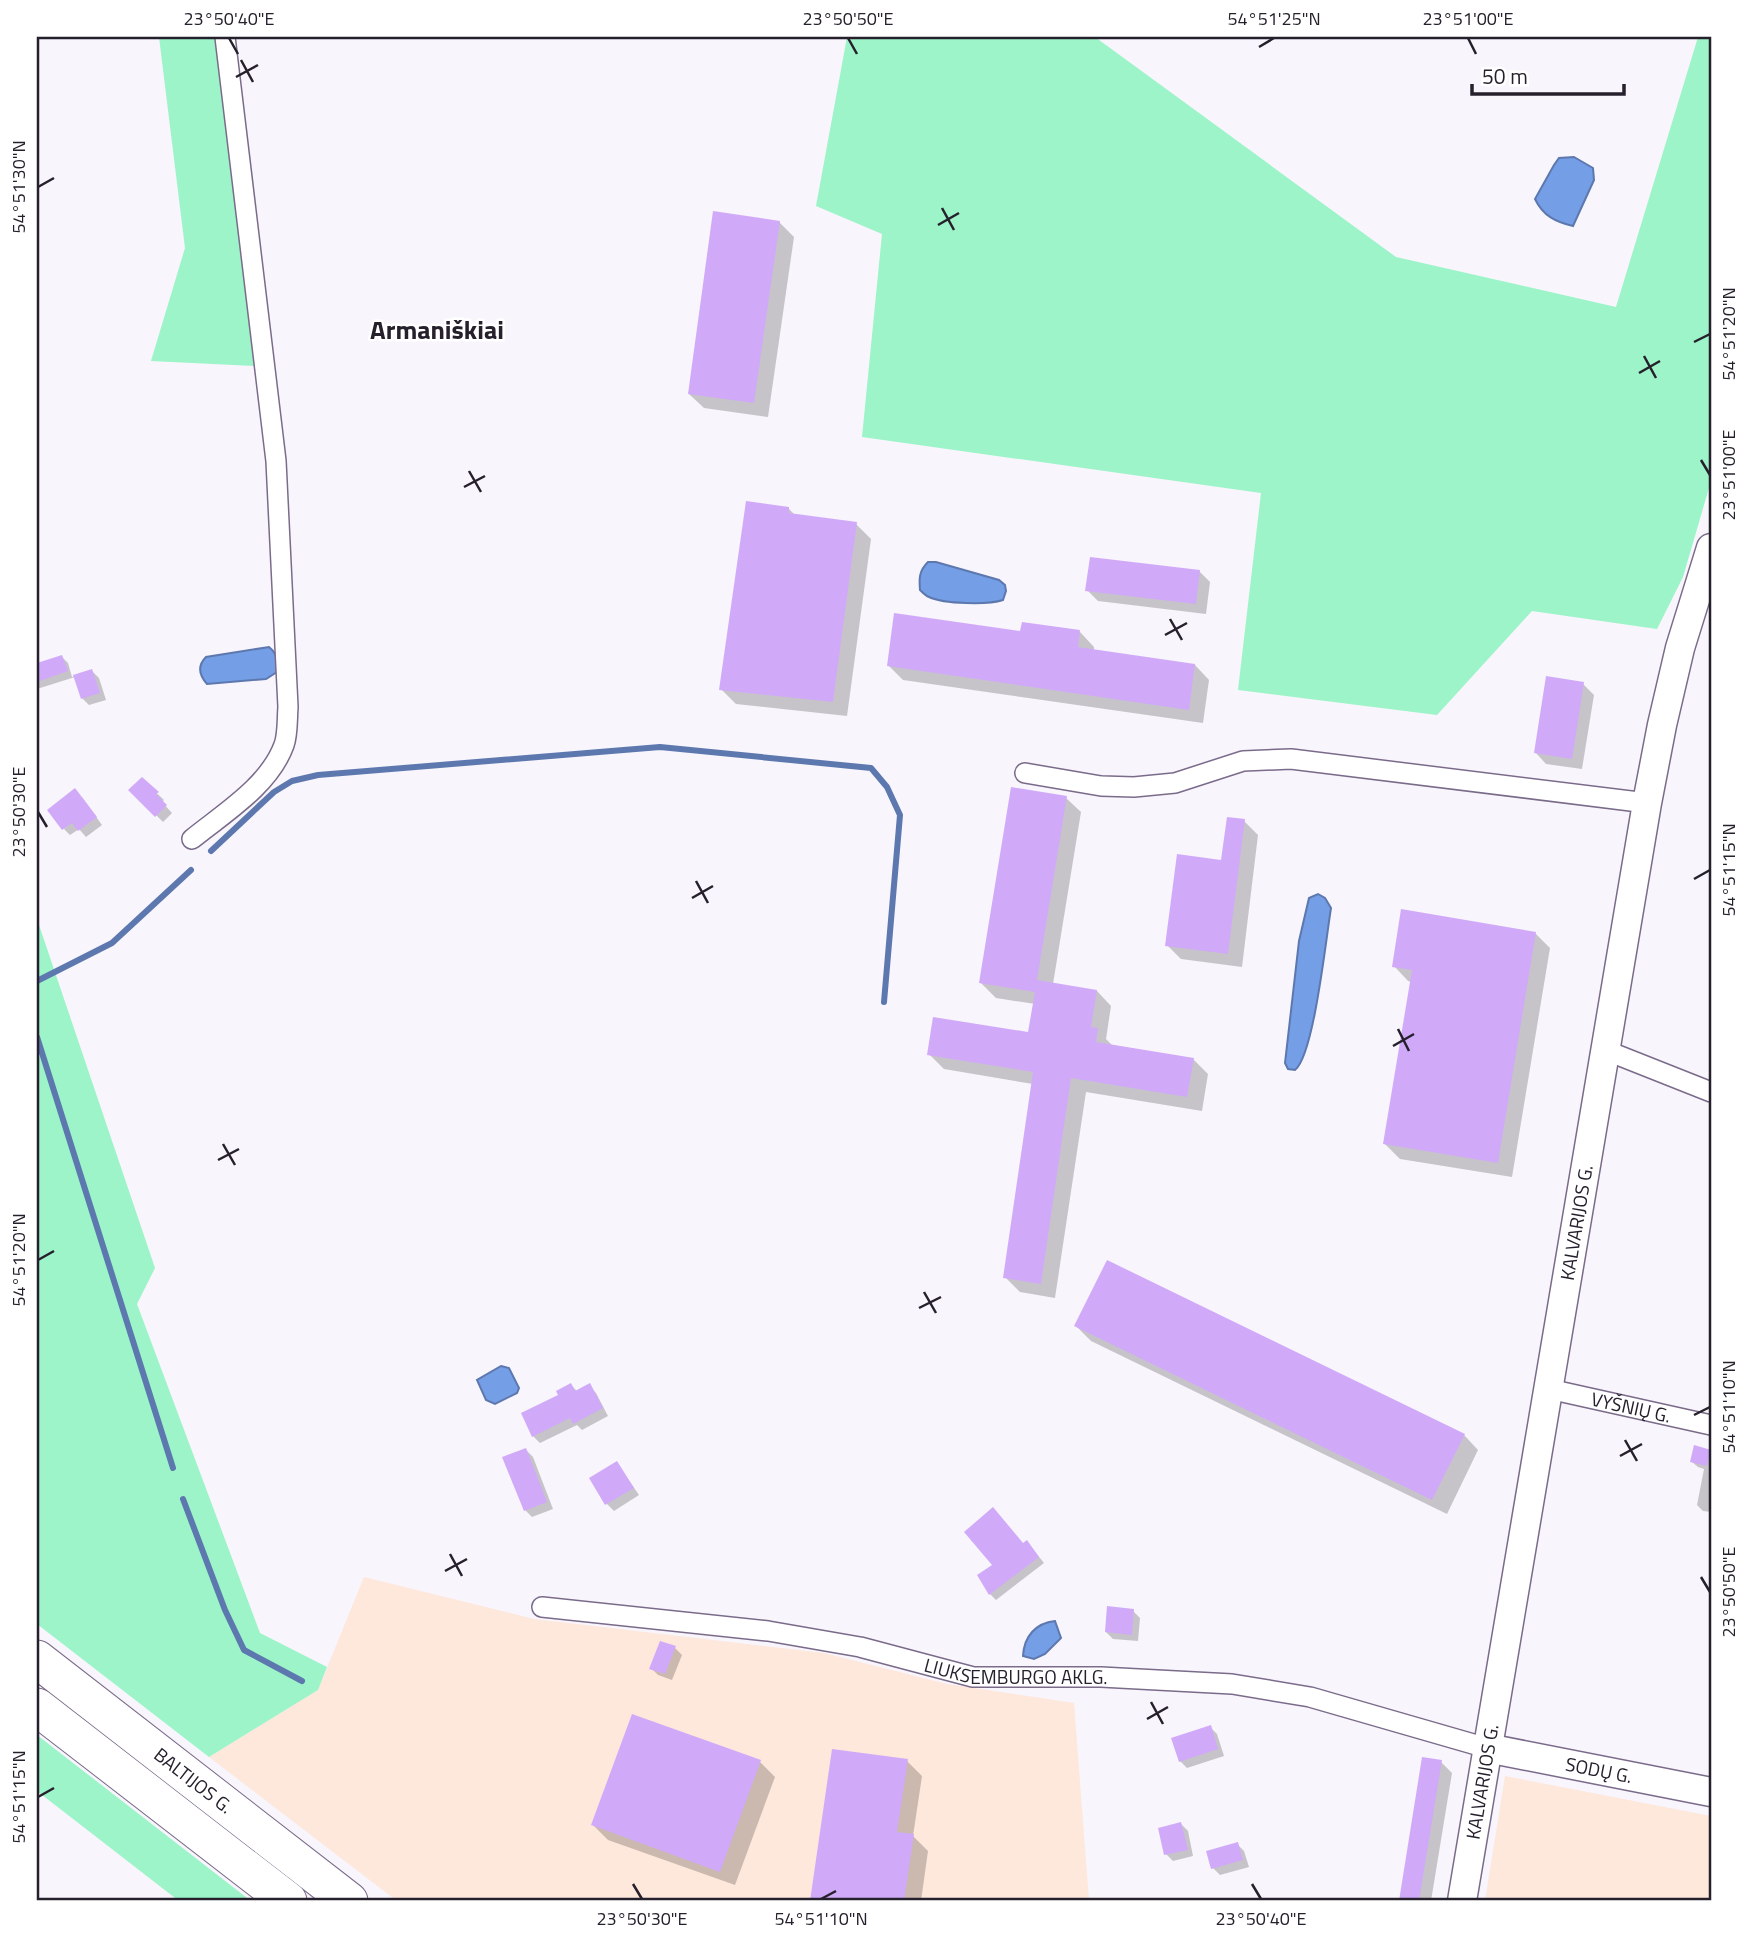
<svg xmlns="http://www.w3.org/2000/svg" width="1748" height="1938" viewBox="0 0 1748 1938" font-family="'Titillium Web',sans-serif">
  <style>
    .commercial { fill: #fee7db }
    .green { fill: #9cf4c8 }
    .water { fill: #749ee6; stroke: #5d78ae; stroke-width: 2 }
    .shadow { fill: #0003 }
    .lines { fill: none; stroke-linecap: round; stroke-linejoin: round }
    .stream { stroke: #5d78ae; stroke-width: 6 }
    .building { fill: #d0aaf9 }
    .street-casing { stroke: #7a6b8a; stroke-width: 22 }
    .secondary-casing { stroke: #7a6b8a; stroke-width: 31 }
    .highway-casing { stroke: #7a6b8a; stroke-width: 39 }
    .street { stroke: #fff; stroke-width: 19 }
    .secondary { stroke: #fff; stroke-width: 28 }
    .highway { stroke: #fff; stroke-width: 37 }
    .ticks { fill: none; stroke: #26202d; stroke-width: 2.5 }
    .labels { text-anchor: middle; stroke-width: 5; stroke-linejoin: round; paint-order: stroke }
    .street-label { font-size: 19px; fill: #26202d; stroke: #fff }
    .district-label { font-size: 26px; font-weight: bold; fill: #26202d; stroke: #fff }
    .neatline { fill: none; stroke: #26202d; stroke-width: 2.5 }
    .ticks-label { font-size: 18px; text-anchor: middle; fill: #26202d }
  </style>
  <rect width="100%" height="100%" fill="#f8f5fc"/>
  <!-- commercial -->
  <g class="commercial">
    <polygon points="364,1577 534,1619 824,1653 947,1684 1074,1703 1089,1901 397,1901 209,1757 318,1690"/>
    <polygon points="1505,1776 1711,1816 1711,1901 1485,1901"/>
  </g>
  <!-- green -->
  <g class="green">
    <polygon points="159,37 216,37 254,366 151,361 185,248"/>
    <polygon points="847,37 1095,37 1396,257 1616,307 1698,37 1711,39 1711,481 1683,577 1657,629 1532,611 1437,715 1238,690 1261,493 862,437 882,234 816,206"/>
    <polygon points="37,919 155,1268 137,1304 260,1633 327,1667 318,1690 209,1757 37,1624"/>
    <polygon points="37,1735 251,1901 179,1901 37,1791"/>
  </g>
  <!-- water -->
  <g class="water">
    <path d="M 1574,157 L 1593,168 L 1594,180 L 1573,226 C 1556,222 1543,216 1535,199 L 1554,165 L 1559,158 Z"/>
    <path d="M 928,562 L 936,562 L 999,580 L 1005,585 L 1006,591 L 1003,600 C 988,605 944,604 929,597 C 926,596 923,593 920,590 C 919,578 919,571 928,562 Z"/>
    <path d="M 269,647 C 277,653 279,661 277,672 L 266,679 L 207,684 C 199,675 197,666 206,657 Z"/>
    <path d="M 1318,894 L 1325,898 L 1331,908 C 1326,938 1314,1055 1295,1070 L 1288,1069 L 1285,1063 L 1299,941 L 1309,898 Z"/>
    <polygon points="501,1366 509,1368 519,1388 517,1393 495,1404 486,1400 477,1380"/>
    <path d="M 1055,1621 L 1061,1638 L 1045,1654 L 1034,1659 L 1023,1656 C 1024,1636 1036,1623 1055,1621 Z"/>
  </g>
  <!-- shadow -->
  <g class="shadow">
    <polygon points="411,37 434,37 434,38 413,39"/>
    <polygon points="779,222 794,237 768,417 704,408 689,394"/>
    <polygon points="789,509 796,516 856,524 871,539 847,716 736,704 721,689"/>
    <polygon points="1199,571 1210,582 1206,614 1098,601 1087,590"/>
    <polygon points="1080,632 1094,647 1094,651 1195,665 1209,680 1203,723 903,680 888,665 1022,633"/>
    <polygon points="62,657 68,663 72,677 92,671 99,678 106,700 89,705 82,698 75,677 37,689 37,665"/>
    <polygon points="1583,684 1594,695 1582,769 1546,764 1536,753"/>
    <polygon points="142,779 164,800 162,802 172,813 163,822 131,790"/>
    <polygon points="82,797 102,825 86,837 79,829 70,835 64,829"/>
    <polygon points="1066,798 1081,812 1053,984 1097,991 1111,1006 1106,1039 1112,1045 1193,1059 1208,1074 1202,1111 1086,1092 1055,1298 1020,1292 1005,1277 1033,1084 944,1069 929,1054 1030,1034 1035,1004 996,998 981,983"/>
    <polygon points="1244,821 1258,835 1242,967 1181,959 1167,945 1222,862"/>
    <polygon points="1535,933 1550,948 1512,1177 1400,1159 1385,1144 1412,982 1408,981 1394,966"/>
    <polygon points="1076,1326 1464,1435 1478,1450 1447,1514 1091,1341"/>
    <polygon points="571,1385 578,1392 589,1386 596,1393 608,1416 582,1430 577,1425 540,1443 533,1436 560,1396"/>
    <polygon points="526,1450 533,1457 553,1509 532,1517 525,1510"/>
    <polygon points="1710,1451 1711,1453 1711,1512 1703,1511 1697,1505 1704,1469 1698,1467 1692,1462"/>
    <polygon points="617,1463 639,1495 614,1511 607,1504"/>
    <polygon points="1024,1545 1032,1548 1044,1563 996,1600 990,1594"/>
    <polygon points="1133,1611 1140,1618 1138,1641 1113,1639 1106,1632"/>
    <polygon points="675,1648 682,1655 672,1680 658,1675 651,1668"/>
    <polygon points="1210,1727 1217,1734 1224,1756 1187,1768 1180,1761"/>
    <polygon points="834,1751 907,1761 922,1776 913,1836 928,1851 921,1901 812,1901"/>
    <polygon points="1423,1759 1441,1762 1452,1773 1431,1901 1400,1901"/>
    <polygon points="760,1762 775,1777 735,1885 608,1840 593,1825"/>
    <polygon points="1181,1824 1188,1831 1193,1856 1173,1861 1166,1854"/>
    <polygon points="1237,1844 1244,1851 1249,1867 1220,1875 1213,1868"/>
  </g>
  <g class="lines">
    <!-- stream -->
    <g class="stream">
      <polyline points="211,851 274,792 292,781 318,775 660,747 871,768 887,787 900,815 884,1002"/>
      <polyline points="37,981 112,943 191,870"/>
      <polyline points="37,1037 173,1468"/>
      <polyline points="183,1499 225,1610 244,1650 302,1681"/>
    </g>
  </g>
  <!-- building -->
  <g class="building">
    <polygon points="713,211 780,221 754,403 688,394"/>
    <polygon points="746,501 789,507 789,513 857,522 833,702 719,690"/>
    <polygon points="1090,557 1200,570 1196,604 1085,591"/>
    <polygon points="894,613 1020,631 1022,622 1080,630 1078,647 1195,664 1189,710 887,666"/>
    <polygon points="62,655 68,671 37,682 37,663"/>
    <polygon points="92,669 100,693 81,699 73,675"/>
    <polygon points="1546,676 1584,682 1572,759 1534,753"/>
    <polygon points="142,777 159,792 156,794 167,805 155,817 128,790"/>
    <polygon points="1011,787 1067,796 1037,980 1097,990 1091,1027 1098,1028 1096,1042 1194,1058 1187,1097 1071,1078 1041,1284 1003,1278 1033,1072 927,1055 933,1017 1028,1032 1035,992 979,983"/>
    <polygon points="75,788 97,817 78,831 72,823 62,830 47,810"/>
    <polygon points="1227,817 1245,819 1228,954 1165,946 1177,854 1221,860"/>
    <polygon points="1401,909 1536,932 1498,1163 1383,1144 1412,970 1392,967"/>
    <polygon points="1107,1260 1465,1434 1432,1500 1074,1326"/>
    <polygon points="571,1383 575,1391 590,1383 603,1408 573,1424 570,1418 532,1437 521,1413 558,1395 556,1391"/>
    <polygon points="1694,1445 1711,1450 1707,1466 1690,1462"/>
    <polygon points="526,1448 547,1502 524,1511 502,1457"/>
    <polygon points="617,1461 634,1488 605,1505 589,1478"/>
    <polygon points="993,1507 1023,1543 1027,1540 1039,1557 989,1595 977,1575 992,1565 964,1532"/>
    <polygon points="1107,1606 1134,1609 1132,1635 1105,1632"/>
    <polygon points="660,1641 676,1646 665,1674 649,1669"/>
    <polygon points="632,1714 761,1760 720,1872 591,1825"/>
    <polygon points="1211,1725 1218,1749 1179,1762 1171,1738"/>
    <polygon points="832,1749 908,1759 897,1832 914,1834 904,1901 810,1901"/>
    <polygon points="1422,1757 1442,1760 1419,1901 1399,1901"/>
    <polygon points="1181,1822 1188,1850 1164,1855 1158,1828"/>
    <polygon points="1238,1842 1243,1860 1211,1869 1206,1851"/>
  </g>
  <g class="lines">
    <!-- street casing -->
    <g class="street-casing">
      <g id="street">
        <polyline points="1025,773 1101,786 1134,787 1175,783 1243,761 1291,759 1647,803"/>
        <path d="M 192,839 C 224,813 269,786 284,745 C 288,734 287,719 288,707 L 276,461 L 225,37"/>
        <polyline points="1605,1050 1711,1092"/>
        <path id="s1" d="M 1549,1389 L 1711,1425"/>
        <path id="s2" d="M 542,1607 L 768,1631 L 860,1647 L 973,1677 L 1101,1677 L 1232,1684 L 1310,1697 L 1487,1748"/>
      </g>
    </g>
    <!-- secondary casing -->
    <g class="secondary-casing">
      <g id="secondary">
        <path id="s3" d="M 1487,1748 L 1711,1792"/>
        <path id="s4" d="M 1462,1901 L 1647,803 L 1662,725 L 1680,648 L 1711,548"/>
      </g>
    </g>
    <!-- highway casing -->
    <g class="highway-casing">
      <g id="highway">
        <path id="s5" d="M 37,1659 L 349,1901"/>
        <polyline points="37,1707 288,1901"/>
      </g>
    </g>
    <!-- street -->
    <use href="#street" class="street"/>
    <!-- secondary -->
    <use href="#secondary" class="secondary"/>
    <!-- highway -->
    <use href="#highway" class="highway"/>
  </g>
  <!-- ticks -->
  <path class="ticks" d="M 229,38 L 238,54M 848,38 L 857,54M 1468,38 L 1476,54M 1259,47 L 1274,38M 241,60 L 253,82M 236,77 L 258,65M 38,187 L 54,178M 942,208 L 954,230M 938,225 L 959,213M 1694,342 L 1710,334M 1644,356 L 1656,378M 1639,373 L 1660,361M 1701,460 L 1710,475M 469,471 L 481,492M 464,487 L 485,476M 1170,619 L 1182,640M 1165,635 L 1187,623M 38,812 L 47,827M 1694,879 L 1710,870M 696,881 L 708,903M 692,898 L 713,886M 1398,1029 L 1409,1051M 1393,1046 L 1414,1034M 223,1144 L 235,1165M 218,1160 L 239,1149M 38,1260 L 54,1251M 924,1292 L 936,1313M 919,1308 L 941,1297M 1694,1415 L 1710,1407M 1625,1440 L 1637,1461M 1620,1456 L 1642,1444M 450,1554 L 462,1576M 445,1571 L 467,1559M 1701,1577 L 1710,1592M 1151,1702 L 1163,1724M 1147,1719 L 1168,1707M 38,1797 L 54,1788M 633,1884 L 642,1899M 1252,1884 L 1261,1899M 821,1899 L 836,1891"/>
  <g class="labels">
    <!-- street labels -->
    <g class="street-label">
      <text dy="7" stroke="none"><textPath href="#s4" startOffset="688">KALVARIJOS G.</textPath></text>
      <text dy="7" stroke="none"><textPath href="#s1" startOffset="84">VYŠNIŲ G.</textPath></text>
      <text dy="7" stroke="none"><textPath href="#s2" startOffset="480">LIUKSEMBURGO AKLG.</textPath></text>
      <text dy="7" stroke="none"><textPath href="#s3" startOffset="114">SODŲ G.</textPath></text>
      <text dy="7" stroke="none"><textPath href="#s5" startOffset="198">BALTIJOS G.</textPath></text>
      <text dy="7" stroke="none"><textPath href="#s4" startOffset="121">KALVARIJOS G.</textPath></text>
    </g>
    <!-- district labels -->
    <g class="district-label">
      <text x="437" y="339">Armaniškiai</text>
    </g>
  </g>
  <!-- border -->
  <rect width="1748" height="1938" fill="none" stroke="#ffffff" stroke-width="77"/>
  <!-- scale -->
  <path d="M1472 84v10h152v-10" fill="none" stroke="#26202d" stroke-width="3.5"/>
  <text x="1482" y="84" font-size="21" fill="#26202d" stroke="#ffffff" stroke-width="5" paint-order="stroke">50 m</text>
  <rect x="38" y="38" width="1672" height="1861" class="neatline"/>
  <g class="ticks-label">
    <text x="229" y="25">23°50'40"E</text>
    <text x="848" y="25">23°50'50"E</text>
    <text x="1274" y="25">54°51'25"N</text>
    <text x="1468" y="25">23°51'00"E</text>
    <text transform="translate(19 187) rotate(-90)" y="6">54°51'30"N</text>
    <text transform="translate(1729 334) rotate(-90)" y="6">54°51'20"N</text>
    <text transform="translate(1729 475) rotate(-90)" y="6">23°51'00"E</text>
    <text transform="translate(19 812) rotate(-90)" y="6">23°50'30"E</text>
    <text transform="translate(1729 870) rotate(-90)" y="6">54°51'15"N</text>
    <text transform="translate(19 1260) rotate(-90)" y="6">54°51'20"N</text>
    <text transform="translate(1729 1407) rotate(-90)" y="6">54°51'10"N</text>
    <text transform="translate(1729 1592) rotate(-90)" y="6">23°50'50"E</text>
    <text transform="translate(19 1797) rotate(-90)" y="6">54°51'15"N</text>
    <text x="642" y="1925">23°50'30"E</text>
    <text x="821" y="1925">54°51'10"N</text>
    <text x="1261" y="1925">23°50'40"E</text>
  </g>
</svg>
